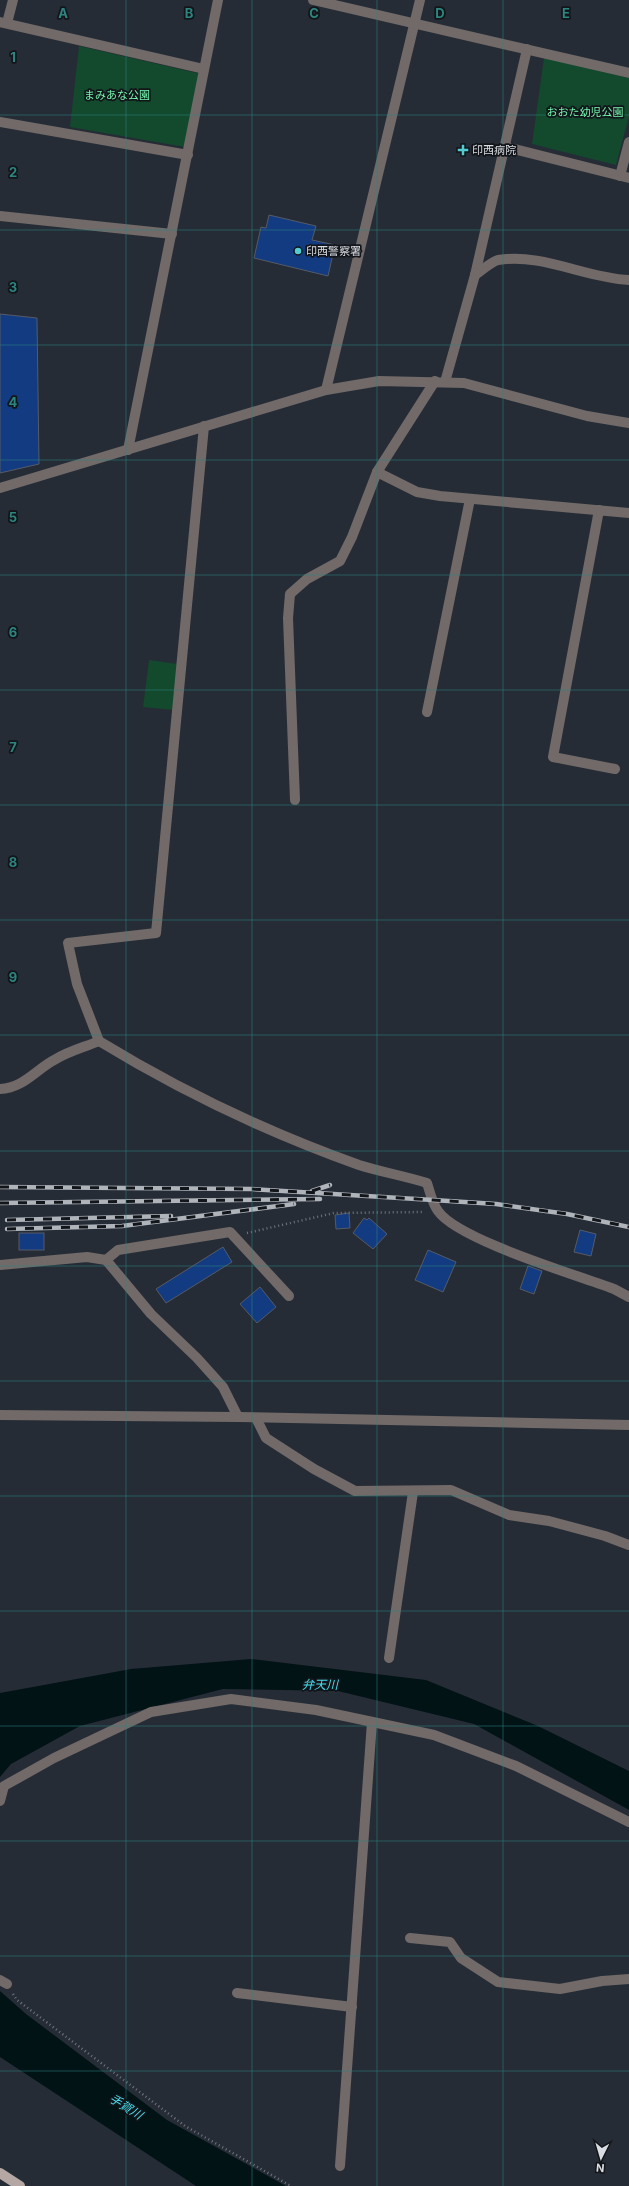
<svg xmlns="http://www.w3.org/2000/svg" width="629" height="2186" viewBox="0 0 629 2186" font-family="Inter,'Noto Sans JP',sans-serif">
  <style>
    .green { fill: #13492d }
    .water { fill: #021316 }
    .building { fill: #133b81; stroke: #555b66 }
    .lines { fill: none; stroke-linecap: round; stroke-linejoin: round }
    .path { stroke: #70757d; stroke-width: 2.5; stroke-dasharray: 1 3; stroke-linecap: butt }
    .minor { stroke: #716a68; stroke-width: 10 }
    .major { stroke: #b5a7a3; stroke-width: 10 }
    .rail-casing { stroke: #afb4bb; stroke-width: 4.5 }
    .rail { stroke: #121519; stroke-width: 3; stroke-dasharray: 9; stroke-linecap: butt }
    .grid { fill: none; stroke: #2d8580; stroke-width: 1; stroke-opacity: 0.55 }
    .poi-dot { fill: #51ccd1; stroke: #121519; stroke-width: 1.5 }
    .labels { text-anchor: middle; stroke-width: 3.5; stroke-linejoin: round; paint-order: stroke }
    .park-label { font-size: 11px; fill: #75f9b0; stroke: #121519 }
    .poi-label { font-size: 11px; fill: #d9dde3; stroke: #121519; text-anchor: start }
    .water-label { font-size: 12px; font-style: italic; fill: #45ddef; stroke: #121519 }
    .grid-label { font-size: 13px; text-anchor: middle; font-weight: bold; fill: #2d8580; stroke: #121519; stroke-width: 3.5; stroke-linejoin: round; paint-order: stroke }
  </style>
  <rect width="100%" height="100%" fill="#262c36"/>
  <!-- green -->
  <g class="green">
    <polygon points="79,46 201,74 185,147 70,127"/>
    <polygon points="544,58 629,78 629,116 616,165 532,144"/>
    <polygon points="149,660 178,664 174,710 143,707"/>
  </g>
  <!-- water -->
  <g class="water">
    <polygon points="251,1659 426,1680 538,1726 629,1771 629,1810 474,1724 338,1691 223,1689 80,1726 11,1764 0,1777 0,1693 131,1669"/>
    <polygon points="0,1991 26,2014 167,2120 286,2186 196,2186 0,2057"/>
  </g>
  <!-- building -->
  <g class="building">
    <polygon points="269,215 316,226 312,240 335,245 328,276 254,258 261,227 266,228"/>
    <polygon points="0,314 37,318 39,464 0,473"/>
    <polygon points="349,1213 350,1228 336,1229 335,1215"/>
    <polygon points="364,1218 367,1220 369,1218 387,1234 373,1249 353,1233"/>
    <polygon points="580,1230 596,1234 591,1256 574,1252"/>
    <rect x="19" y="1233" width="25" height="17"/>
    <polygon points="223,1247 232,1262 166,1303 156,1289"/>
    <polygon points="428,1250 456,1262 443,1292 415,1280"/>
    <polygon points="528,1266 542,1271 534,1294 520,1289"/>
    <polygon points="260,1287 276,1307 257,1323 240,1304"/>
  </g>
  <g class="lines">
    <!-- path -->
    <g class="path">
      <polyline points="247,1233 334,1213 424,1212"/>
      <polyline points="13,1994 17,2000 185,2126 291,2186"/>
    </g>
    <!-- minor -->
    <g class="minor">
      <polyline points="313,0 629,73"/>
      <polyline points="0,22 204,69"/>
      <polyline points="7,23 13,0"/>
      <polyline points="0,122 188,155"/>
      <polyline points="506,147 629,178"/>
      <polyline points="620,176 629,142"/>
      <polyline points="0,216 172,234"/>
      <path d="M 475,275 C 481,271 491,262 498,260 C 543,253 585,278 629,280"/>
      <polyline points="445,382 475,275 527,49"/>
      <polyline points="326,390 420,0"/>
      <polyline points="128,450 218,0"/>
      <polyline points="377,472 417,492 440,496 629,513"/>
      <polyline points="0,488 326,390 379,381 464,383 587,416 629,423"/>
      <polyline points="599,510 553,757 615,769"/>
      <polyline points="427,712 470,499"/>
      <polyline points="295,800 288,618 290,594 307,579 340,561 352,537 377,472 435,381"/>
      <polyline points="99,1041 77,984 68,943 156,933 204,426"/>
      <path d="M 0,1089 C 24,1088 36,1069 56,1059 C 69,1051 85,1047 99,1041 C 181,1091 269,1133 359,1165 C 381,1172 405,1176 427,1183 C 430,1192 432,1203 438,1211 C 458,1240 577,1275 614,1289 L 629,1297"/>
      <polyline points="106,1260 118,1250 230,1232 289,1296"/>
      <polyline points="0,1265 87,1257 106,1260 151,1314 197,1358 223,1387 238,1417"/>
      <polyline points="0,1415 238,1417 629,1425"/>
      <polyline points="256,1418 266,1438 314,1469 355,1491 451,1490 509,1515 549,1521 605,1536 629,1545"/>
      <polyline points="389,1658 413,1492"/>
      <polyline points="0,1801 4,1786 54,1758 151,1712 231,1699 316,1710 434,1735 516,1766 629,1822"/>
      <polyline points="410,1938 450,1942 461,1958 498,1982 560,1989 602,1981 629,1979"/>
      <polyline points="0,1980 7,1984"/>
      <polyline points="237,1993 352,2007"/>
      <polyline points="340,2166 372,1722"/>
    </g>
    <!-- major -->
    <polyline class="major" points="0,2173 20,2186"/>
    <!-- rail casing -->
    <g class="rail-casing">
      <g id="rail">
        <polyline points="0,1187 251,1189 433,1200 496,1204 567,1214 629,1227"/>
        <polyline points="312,1191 330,1185"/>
        <polyline points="0,1203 320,1199"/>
        <polyline points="7,1220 171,1216"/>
        <polyline points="7,1229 122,1226 294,1204"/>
      </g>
    </g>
    <!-- rail -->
    <use href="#rail" class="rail"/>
  </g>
  <!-- grid -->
  <path class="grid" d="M 126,0 L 126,2186M 252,0 L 252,2186M 377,0 L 377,2186M 503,0 L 503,2186M 0,115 L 629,115M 0,230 L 629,230M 0,345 L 629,345M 0,460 L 629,460M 0,575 L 629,575M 0,690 L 629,690M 0,805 L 629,805M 0,920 L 629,920M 0,1035 L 629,1035M 0,1151 L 629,1151M 0,1266 L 629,1266M 0,1381 L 629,1381M 0,1496 L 629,1496M 0,1611 L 629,1611M 0,1726 L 629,1726M 0,1841 L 629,1841M 0,1956 L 629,1956M 0,2071 L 629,2071"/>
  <!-- markers -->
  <g class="poi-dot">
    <path d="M461 144h4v4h4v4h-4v4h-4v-4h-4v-4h4z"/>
    <circle cx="298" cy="251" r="4"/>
  </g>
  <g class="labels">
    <!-- park labels -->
    <g class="park-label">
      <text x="117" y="99">まみあな公園</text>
      <text x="585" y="116">おおた幼児公園</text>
    </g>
    <!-- poi labels -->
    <g class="poi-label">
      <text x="472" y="154">印西病院</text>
      <text x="306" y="255">印西警察署</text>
    </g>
    <!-- water labels -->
    <g class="water-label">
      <text x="320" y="1689">弁天川</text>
      <text transform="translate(126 2107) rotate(32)" y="4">手賀川</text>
    </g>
  </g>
  <g class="grid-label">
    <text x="63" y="18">A</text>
    <text x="189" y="18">B</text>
    <text x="314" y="18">C</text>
    <text x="440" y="18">D</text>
    <text x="566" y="18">E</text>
    <text x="13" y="62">1</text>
    <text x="13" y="177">2</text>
    <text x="13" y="292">3</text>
    <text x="13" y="407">4</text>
    <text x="13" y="522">5</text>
    <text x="13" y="637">6</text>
    <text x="13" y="752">7</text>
    <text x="13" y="867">8</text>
    <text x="13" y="982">9</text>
  </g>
  <!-- north arrow -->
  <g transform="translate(601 2158) rotate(185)" stroke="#121519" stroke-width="3" paint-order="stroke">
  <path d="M0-3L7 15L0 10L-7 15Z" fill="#d9dde3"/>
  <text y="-6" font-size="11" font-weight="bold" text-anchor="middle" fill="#d9dde3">N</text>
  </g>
</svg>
